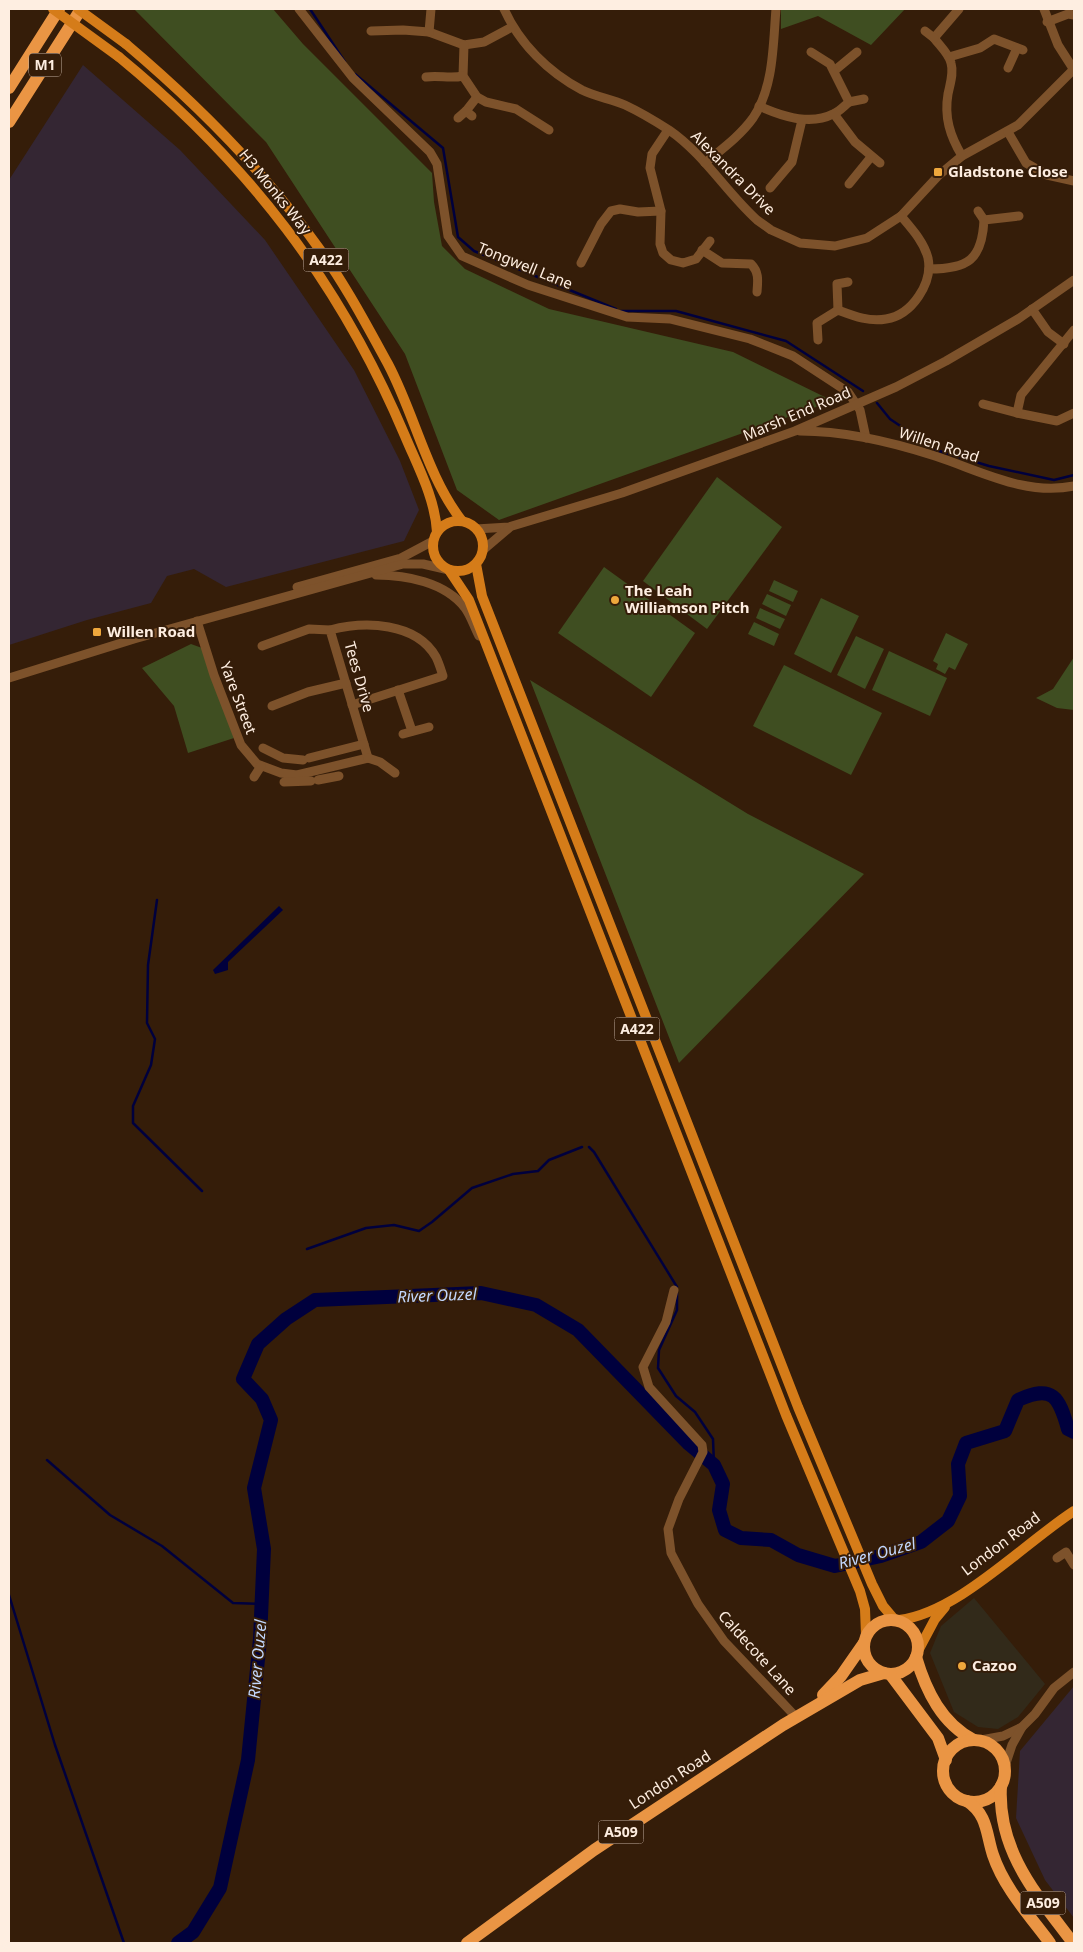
<svg xmlns="http://www.w3.org/2000/svg" width="1083" height="1952" viewBox="0 0 1083 1952" font-family="'Noto Sans',sans-serif">
  <style>
    .commercial { fill: #322a1a }
    .industrial { fill: #342633 }
    .green { fill: #3f4e21 }
    .water { fill: #00003d }
    .lines { fill: none; stroke-linecap: round; stroke-linejoin: round }
    .stream { stroke: #00003d; stroke-width: 2.5 }
    .river { stroke: #00003d; stroke-width: 14 }
    .minor { stroke: #7d522b; stroke-width: 9 }
    .major { stroke: #d57c19; stroke-width: 10 }
    .highway { stroke: #ea9544; stroke-width: 12 }
    .major-bridge { stroke: #d57c19; stroke-width: 10 }
    .poi-dot { fill: #eea73c; stroke: #351d09; stroke-width: 2 }
    .labels { text-anchor: middle; stroke-width: 4; stroke-linejoin: round; paint-order: stroke }
    .shield { fill: #351d09; stroke: #c2afa0; stroke-width: 1 }
    .shield-label { font-size: 14px; font-weight: bold; fill: #feeee1 }
    .poi-label { font-size: 15px; font-weight: bold; fill: #feeee1; stroke: #351d09; text-anchor: start }
    .street-label { font-size: 15px; fill: #feeee1; stroke: #351d09 }
    .water-label { font-size: 16px; font-style: italic; fill: #c2d7fd; stroke: #351d09 }
  </style>
  <rect width="100%" height="100%" fill="#351d09"/>
  <!-- commercial -->
  <polygon class="commercial" points="974,1598 1045,1684 1018,1717 998,1729 978,1727 954,1712 930,1653 941,1626"/>
  <!-- industrial -->
  <g class="industrial">
    <polygon points="83,65 180,150 265,240 354,370 400,461 419,510 404,541 226,587 194,569 167,576 151,603 87,620 9,645 9,180"/>
    <polygon points="1074,1686 1074,1918 1045,1880 1016,1818 1020,1751"/>
  </g>
  <!-- green -->
  <g class="green">
    <polygon points="134,9 273,9 303,44 432,173 434,202 442,246 465,269 549,309 733,352 833,401 499,520 457,490 405,354 266,142"/>
    <polygon points="781,9 905,9 871,45 818,16 781,29"/>
    <polygon points="717,477 782,527 707,629 643,581"/>
    <polygon points="604,567 695,633 651,697 558,633"/>
    <polygon points="774,580 798,591 793,602 769,591"/>
    <polygon points="767,594 791,605 786,616 762,604"/>
    <polygon points="821,598 859,616 831,673 794,654"/>
    <polygon points="760,608 785,619 780,629 756,618"/>
    <polygon points="754,622 779,634 774,646 748,634"/>
    <polygon points="946,633 968,644 955,670 949,667 945,674 936,669 938,664 933,661"/>
    <polygon points="856,636 884,649 865,689 837,675"/>
    <polygon points="191,644 202,648 234,738 188,753 174,706 142,668"/>
    <polygon points="889,651 947,678 930,716 872,690"/>
    <polygon points="1074,657 1074,710 1057,708 1036,698 1053,689"/>
    <polygon points="784,665 882,713 851,775 753,726"/>
    <polygon points="530,680 748,814 864,874 679,1063"/>
  </g>
  <!-- water -->
  <polygon class="water" points="279,906 283,910 228,962 228,970 215,974 213,970"/>
  <g class="lines">
    <!-- stream -->
    <g class="stream">
      <polyline points="310,9 345,62"/>
      <polyline points="355,74 443,148 458,237 474,251 616,309"/>
      <polyline points="621,311 676,311 786,341 863,391"/>
      <polyline points="877,403 890,419 936,450 989,466 1054,480 1074,475"/>
      <polyline points="157,900 148,965 147,1023 155,1039 151,1065 133,1106 133,1123 202,1191"/>
      <polyline points="589,1147 594,1152 677,1287"/>
      <polyline points="307,1249 366,1228 394,1225 419,1231 432,1222 472,1188 513,1174 538,1171 549,1160 582,1147"/>
      <polyline points="677,1293 677,1310 659,1350 658,1368 676,1396 695,1412 713,1439 714,1465"/>
      <polyline points="47,1460 110,1515 162,1546 233,1603 261,1604"/>
      <polyline points="9,1595 55,1745 124,1943"/>
    </g>
    <!-- river -->
    <path class="river" d="M 178,1943 L 193,1932 L 220,1888 L 248,1760 L 260,1639 L 264,1549 L 254,1488 L 271,1420 L 262,1399 L 243,1379 L 258,1344 L 286,1319 L 315,1300 L 481,1293 L 536,1305 L 578,1330 L 689,1444 L 714,1465 L 723,1484 L 719,1510 L 725,1530 L 741,1538 L 771,1540 L 798,1555 L 835,1566 L 881,1556 L 921,1542 L 948,1521 L 960,1496 L 958,1464 L 966,1443 L 1005,1431 L 1018,1400 C 1053,1384 1059,1397 1068,1429 L 1074,1432"/>
    <!-- minor -->
    <g class="minor">
      <polyline points="299,9 353,78 430,152 437,164 448,236 462,256 528,285 627,317 670,319 750,339 793,356 848,392 860,410 866,438"/>
      <path d="M 504,9 C 520,44 548,72 582,90 C 596,97 612,99 625,105 C 640,112 655,121 669,130 C 704,154 726,192 757,220 L 771,230 L 800,243 L 835,246 L 867,238 L 901,216 L 939,175 L 962,156 L 1018,125 L 1073,70"/>
      <path d="M 959,9 L 934,38 C 940,46 949,54 951,63 C 954,73 950,84 948,94 C 944,117 950,136 962,156"/>
      <polyline points="1044,9 1058,45 1074,70"/>
      <polyline points="1047,22 1068,14 1074,15"/>
      <polyline points="371,31 403,30 429,32 464,45 484,42 512,27"/>
      <polyline points="925,31 934,38"/>
      <polyline points="429,32 431,9"/>
      <polyline points="464,45 463,76 477,97 486,102 516,109 549,130"/>
      <polyline points="949,57 980,48 994,39 1023,50"/>
      <polyline points="1008,68 1017,48"/>
      <polyline points="834,71 857,52"/>
      <path d="M 426,77 C 439,75 450,79 463,76"/>
      <polyline points="849,102 864,99"/>
      <path d="M 759,106 C 781,116 810,126 833,114 C 839,112 844,106 849,102 L 830,64 L 811,52"/>
      <polyline points="834,114 855,142 880,163"/>
      <polyline points="472,116 466,111 477,97"/>
      <polyline points="458,118 466,111"/>
      <polyline points="668,130 652,154 650,168 661,211 660,244 663,253 671,260 683,263 696,259 710,241"/>
      <polyline points="1008,132 1026,163 1047,175 1074,181"/>
      <path d="M 705,163 C 722,149 740,136 753,118 C 774,87 773,44 776,9"/>
      <polyline points="849,184 871,157"/>
      <polyline points="770,188 792,162 802,120"/>
      <polyline points="978,211 984,220"/>
      <path d="M 702,250 L 722,263 L 751,264 C 759,272 758,280 757,292"/>
      <polyline points="581,263 601,224 611,211 620,209 638,212 661,211"/>
      <path d="M 929,269 C 968,269 982,260 984,220 L 1019,216"/>
      <polyline points="1032,309 1048,332 1064,344"/>
      <polyline points="838,310 837,284 848,282"/>
      <polyline points="1074,330 1021,395 1017,413 1057,421 1074,413"/>
      <path d="M 818,340 L 817,323 L 838,310 C 854,316 869,322 886,319 C 912,315 933,283 928,258 C 924,242 912,229 901,216"/>
      <polyline points="983,404 1017,413"/>
      <path d="M 800,431 C 845,431 892,442 935,456 C 981,471 1025,496 1074,486"/>
      <polyline points="476,529 509,527 622,493 795,431 896,387 946,361 1018,319 1074,280"/>
      <polyline points="483,550 509,528"/>
      <path d="M 376,575 C 406,575 445,582 465,608 C 471,616 474,627 479,636"/>
      <polyline points="297,587 401,558 433,541"/>
      <polyline points="197,621 214,675 241,745 257,764 281,773 297,775 368,758"/>
      <path d="M 330,630 C 365,621 416,622 436,657 C 439,663 441,670 443,676 L 352,705"/>
      <polyline points="262,646 309,629 330,630 368,758"/>
      <polyline points="9,678 134,639 403,564 423,564 449,570"/>
      <polyline points="398,690 412,731"/>
      <polyline points="272,706 308,692 346,683"/>
      <polyline points="403,734 429,727"/>
      <polyline points="263,748 283,758 303,760"/>
      <polyline points="309,758 364,744"/>
      <polyline points="368,758 380,762 395,773"/>
      <polyline points="254,777 261,766"/>
      <polyline points="318,780 339,776"/>
      <polyline points="284,782 311,781"/>
      <polyline points="674,1290 666,1322 643,1367 649,1387 702,1445 703,1452 679,1499 668,1529 671,1553 698,1604 724,1641 796,1717"/>
      <polyline points="1057,1558 1066,1552 1074,1565"/>
      <polyline points="981,1740 1003,1736 1022,1727 1035,1714 1054,1688 1074,1672"/>
      <polyline points="1005,1766 1012,1745 1022,1727"/>
    </g>
    <!-- major -->
    <g class="major">
      <path d="M 126,44 C 197,104 264,171 318,247 C 345,284 366,324 388,364 C 415,415 427,476 462,521"/>
      <path d="M 119,57 C 248,163 340,282 405,436 C 418,467 435,498 437,532"/>
      <circle cx="458" cy="546" r="25"/>
      <polyline points="476,564 482,596 798,1407 872,1584 883,1606 894,1619"/>
      <polyline points="449,570 469,600 786,1415 860,1591 865,1609 866,1635"/>
      <path d="M 899,1620 C 958,1613 1023,1544 1074,1511"/>
      <polyline points="918,1651 935,1619 945,1607"/>
    </g>
    <!-- highway -->
    <g class="highway">
      <polyline points="9,88 59,9"/>
      <polyline points="9,122 81,9"/>
      <circle cx="891" cy="1647" r="27"/>
      <path d="M 916,1657 C 926,1691 942,1724 974,1740"/>
      <polyline points="890,1674 938,1738 946,1760"/>
      <polyline points="823,1695 841,1676 864,1643"/>
      <circle cx="974" cy="1771" r="31"/>
      <path d="M 1001,1786 C 997,1851 1037,1895 1073,1943"/>
      <path d="M 967,1801 C 988,1815 986,1834 993,1855 C 1004,1888 1030,1916 1050,1943"/>
      <polyline points="467,1943 594,1850 783,1725 860,1680 884,1673"/>
    </g>
    <!-- major-bridge -->
    <g class="major-bridge">
      <polyline points="53,9 119,57"/>
      <polyline points="78,9 126,44"/>
    </g>
  </g>
  <!-- markers -->
  <g class="poi-dot">
    <rect x="933" y="167" width="10" height="10" rx="2.5"/>
    <circle cx="615" cy="600" r="5"/>
    <rect x="92" y="627" width="10" height="10" rx="2.5"/>
    <circle cx="962" cy="1666" r="5"/>
  </g>
  <g class="labels">
    <!-- shield labels -->
    <g class="shield">
      <rect x="29" y="53.5" width="32" height="23" rx="4"/>
      <rect x="303.5" y="248.5" width="45" height="23" rx="4"/>
      <rect x="614.5" y="1017.5" width="45" height="23" rx="4"/>
      <rect x="598.5" y="1820.5" width="45" height="23" rx="4"/>
      <rect x="1020.5" y="1891.5" width="45" height="23" rx="4"/>
    </g>
    <g class="shield-label">
      <text x="45" y="70">M1</text>
      <text x="326" y="265">A422</text>
      <text x="637" y="1034">A422</text>
      <text x="621" y="1837">A509</text>
      <text x="1043" y="1908">A509</text>
    </g>
    <!-- poi labels -->
    <g class="poi-label">
      <text x="948" y="177">Gladstone Close</text>
      <text x="625" y="596">The Leah<tspan x="625" dy="17">Williamson Pitch</tspan></text>
      <text x="107" y="637">Willen Road</text>
      <text x="972" y="1671">Cazoo</text>
    </g>
    <!-- street labels -->
    <g class="street-label">
      <text transform="translate(733 173) rotate(45)" y="5">Alexandra Drive</text>
      <text transform="translate(275 192) rotate(51)" y="5">H3 Monks Way</text>
      <text transform="translate(525 266) rotate(22)" y="5">Tongwell Lane</text>
      <text transform="translate(797 414) rotate(-23)" y="5">Marsh End Road</text>
      <text transform="translate(939 445) rotate(18)" y="5">Willen Road</text>
      <text transform="translate(359 677) rotate(74)" y="5">Tees Drive</text>
      <text transform="translate(238 698) rotate(69)" y="5">Yare Street</text>
      <text transform="translate(1001 1544) rotate(-37)" y="5">London Road</text>
      <text transform="translate(757 1653) rotate(48)" y="5">Caldecote Lane</text>
      <text transform="translate(670 1780) rotate(-33)" y="5">London Road</text>
    </g>
    <!-- water labels -->
    <g class="water-label">
      <text transform="translate(437 1295) rotate(-2)" y="6">River Ouzel</text>
      <text transform="translate(877 1553) rotate(-15)" y="6">River Ouzel</text>
      <text transform="translate(257 1659) rotate(-85)" y="6">River Ouzel</text>
    </g>
  </g>
  <!-- border -->
  <rect width="1083" height="1952" fill="none" stroke="#feeee1" stroke-width="20"/>
</svg>
